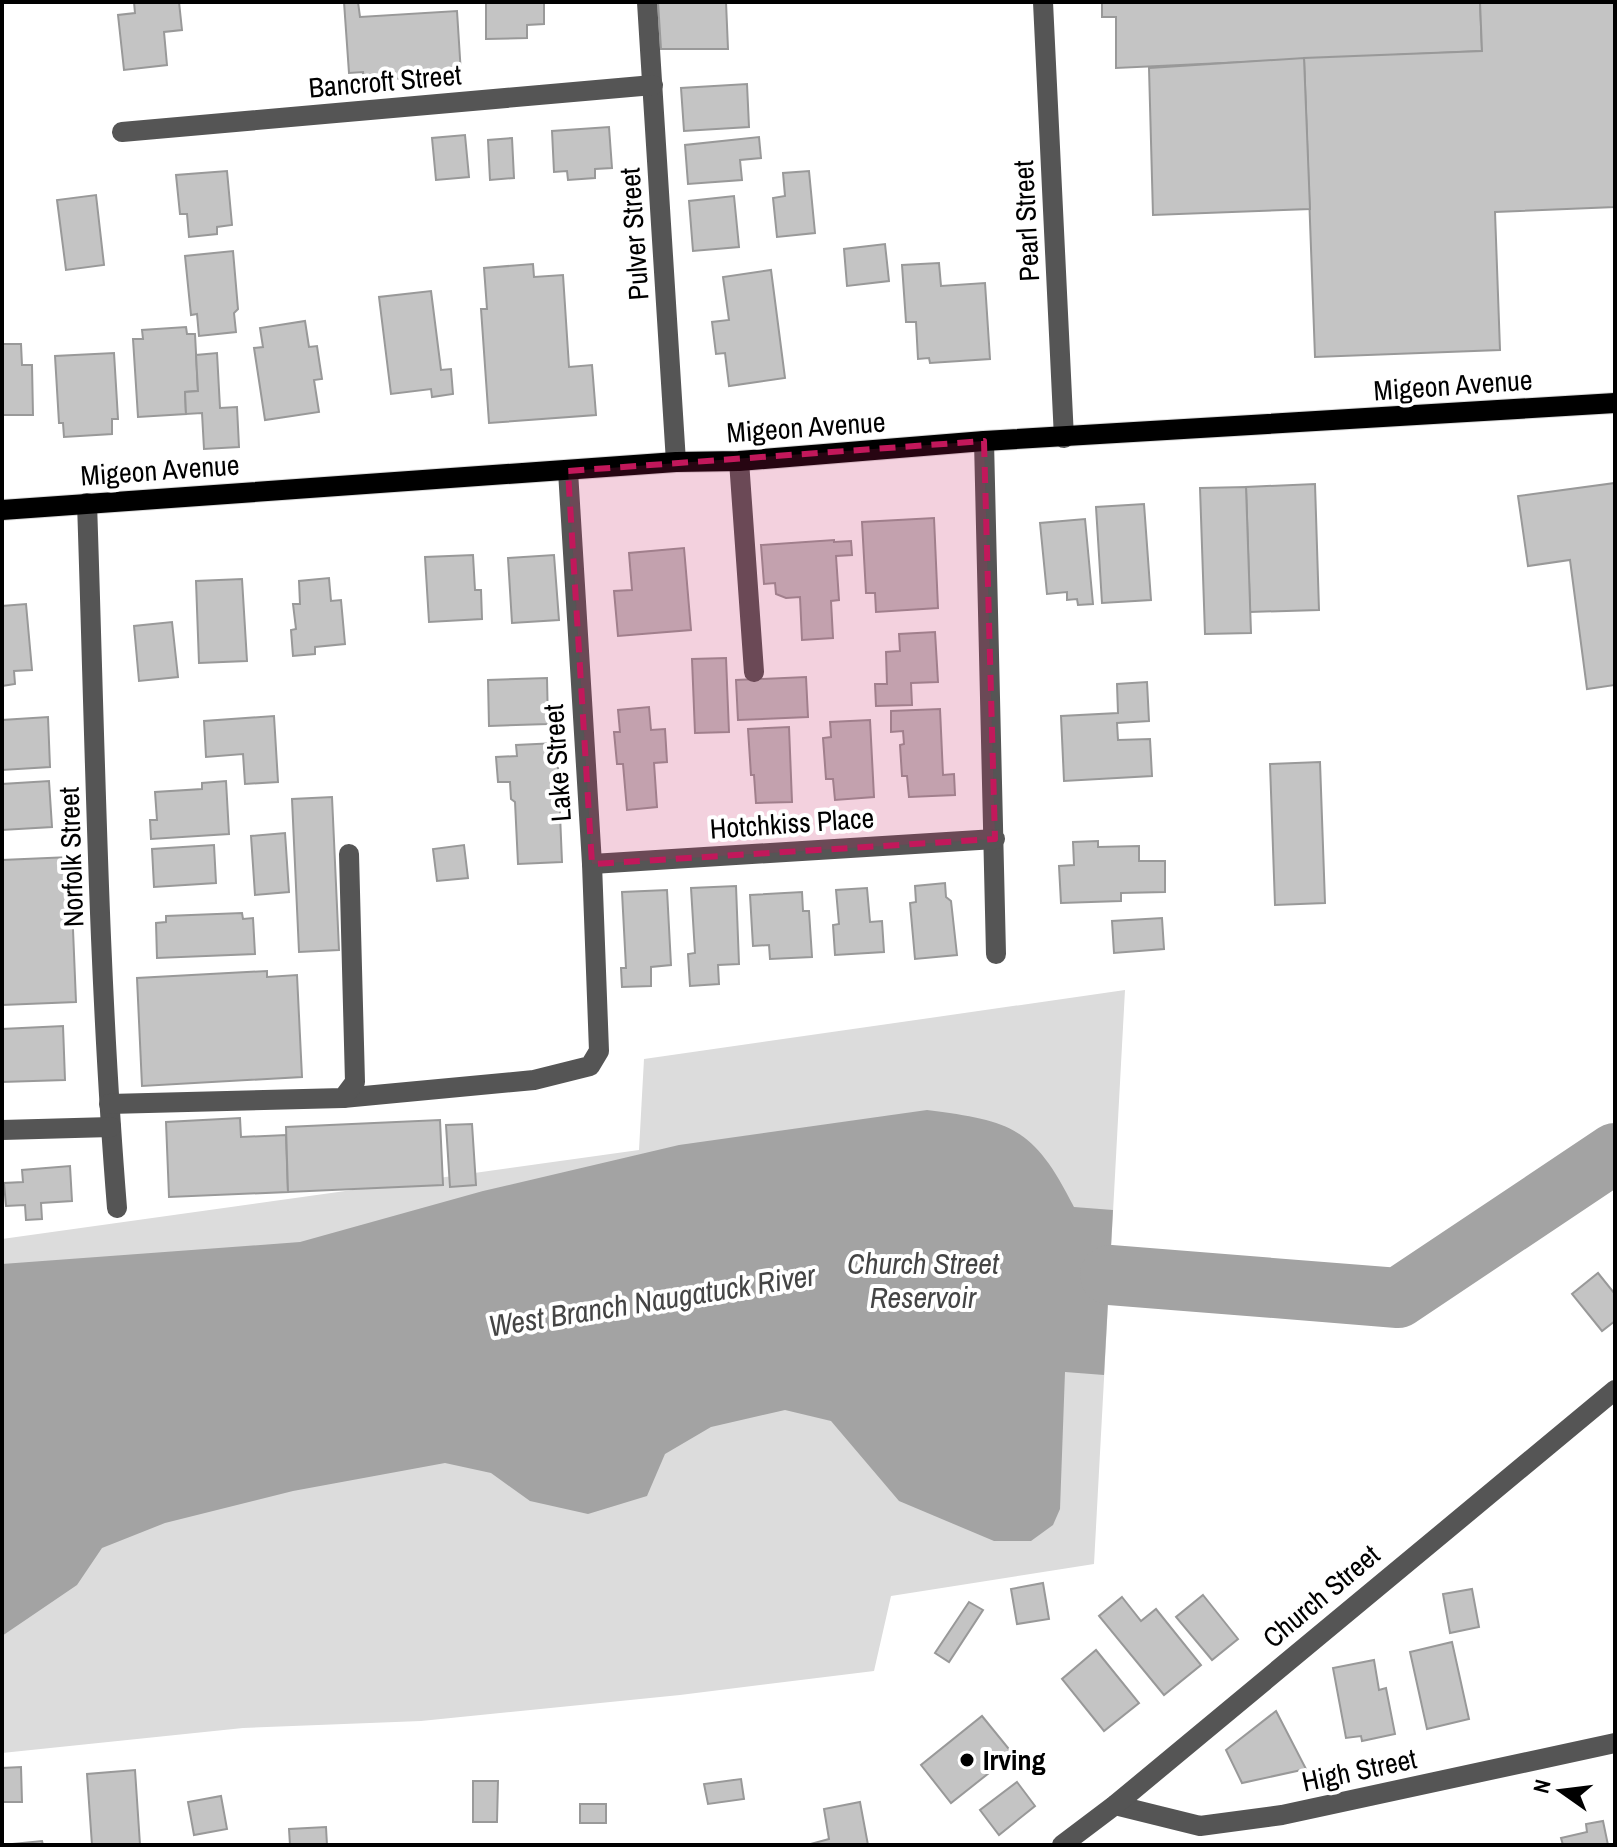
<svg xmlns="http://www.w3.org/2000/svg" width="1617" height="1847" viewBox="0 0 1617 1847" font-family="'Archivo Narrow',sans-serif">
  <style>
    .green { fill: #dcdcdc }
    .water { fill: #a3a3a3 }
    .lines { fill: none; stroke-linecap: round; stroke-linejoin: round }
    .river { stroke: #a3a3a3; stroke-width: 60 }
    .building { fill: #c4c4c4; stroke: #999; stroke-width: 2 }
    .major-casing { stroke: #dbdbdb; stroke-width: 22 }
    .minor { stroke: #555; stroke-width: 20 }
    .major { stroke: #000; stroke-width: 20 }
    .marked { fill: #c2185b; fill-opacity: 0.2; stroke: #c2185b; stroke-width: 6; stroke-dasharray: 16 10; stroke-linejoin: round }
    .poi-dot { fill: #000; stroke: #fff; stroke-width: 3 }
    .labels { text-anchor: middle; stroke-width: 8; stroke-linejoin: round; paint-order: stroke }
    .street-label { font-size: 28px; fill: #000; stroke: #fff }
    .poi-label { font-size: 28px; font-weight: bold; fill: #000; stroke: #fff; text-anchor: start }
    .water-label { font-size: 30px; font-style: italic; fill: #444; stroke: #fff }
  </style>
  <rect width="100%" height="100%" fill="#fff"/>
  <!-- green -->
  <polygon class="green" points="1125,990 1094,1564 891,1596 874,1671 680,1695 421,1721 243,1728 2,1753 2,1239 639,1150 644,1059"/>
  <!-- water -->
  <path class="water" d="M 927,1110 C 1013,1121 1034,1128 1074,1207 L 1113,1210 L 1104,1375 L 1065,1372 L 1060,1509 L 1053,1525 L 1031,1541 L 994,1541 L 899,1501 L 831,1421 L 785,1410 L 711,1427 L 665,1454 L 647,1496 L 588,1514 L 530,1501 L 491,1473 L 445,1463 L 293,1491 L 165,1523 L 102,1548 L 77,1585 L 2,1636 L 2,1264 L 300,1242 L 483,1191 L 679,1145 Z"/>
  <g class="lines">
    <!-- river -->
    <polyline class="river" points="1110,1275 1398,1298 1615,1153"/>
  </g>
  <!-- building -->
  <g class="building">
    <polygon points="134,2 179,2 182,30 164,32 167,65 124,70 118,15 135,13"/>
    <polygon points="344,2 358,2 360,17 457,11 461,74 363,81 363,72 349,73"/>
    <polygon points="486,2 544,2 544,24 527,25 527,38 486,39"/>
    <polygon points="658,2 726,2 728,49 661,49"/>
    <polygon points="1102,2 1480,2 1482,51 1116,68 1116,17 1102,17"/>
    <polygon points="1480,2 1615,2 1615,207 1495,212 1500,350 1315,357 1304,58 1482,51"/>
    <polygon points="1304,58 1310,209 1153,215 1149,68"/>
    <polygon points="747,84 749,127 684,131 681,88"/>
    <polygon points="609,127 612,168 595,169 595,178 568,180 567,171 554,172 552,131"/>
    <polygon points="465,135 469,177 436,180 432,138"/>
    <polygon points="759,137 761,158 740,160 742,180 688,184 685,145"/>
    <polygon points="512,138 514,178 490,180 488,140"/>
    <polygon points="227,171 232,225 217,227 217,234 189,237 187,214 180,214 176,175"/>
    <polygon points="809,171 815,233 777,237 773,198 785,196 783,173"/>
    <polygon points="96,195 104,265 66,270 57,200"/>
    <polygon points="734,196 739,247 693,251 689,201"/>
    <polygon points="885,244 889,281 847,286 844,249"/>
    <polygon points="233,251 238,309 234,313 236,332 199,336 197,314 191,315 185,256"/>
    <polygon points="939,263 941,286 985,283 990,359 930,363 929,358 918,359 916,322 906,322 902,265"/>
    <polygon points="533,264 534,277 563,275 569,367 592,365 596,415 489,423 481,309 487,309 484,268"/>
    <polygon points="771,270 785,378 729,386 725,353 716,354 712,322 729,320 723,277"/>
    <polygon points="431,291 441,370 451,369 453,394 432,397 431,389 391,394 379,297"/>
    <polygon points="305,321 309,347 317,346 322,379 314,380 319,412 265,420 254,348 263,347 260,328"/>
    <polygon points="186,327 187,334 195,334 198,391 185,392 186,414 138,417 133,339 143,339 142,330"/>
    <polygon points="2,344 21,344 22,365 32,365 33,415 2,415"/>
    <polygon points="114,353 118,419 112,419 112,434 64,437 63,423 59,423 55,356"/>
    <polygon points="217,353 220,408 237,407 239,447 204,449 202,413 186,414 185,392 198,391 196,355"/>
    <polygon points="1615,483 1615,685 1587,689 1570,560 1528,566 1518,496"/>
    <polygon points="1315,484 1319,610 1250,612 1246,487"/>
    <polygon points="1246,487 1251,633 1205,634 1200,488"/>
    <polygon points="1144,504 1151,600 1102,603 1096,507"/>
    <polygon points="934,518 938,608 876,612 875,593 866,593 862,522"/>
    <polygon points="1085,519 1093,604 1078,605 1077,599 1067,600 1067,592 1047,594 1040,523"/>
    <polygon points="834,540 834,542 851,541 852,555 836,556 839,600 831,601 833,638 802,640 800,597 786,598 776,594 775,583 764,584 761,545"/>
    <polygon points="684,548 691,630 618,636 614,591 632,590 629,553"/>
    <polygon points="473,555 475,590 481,590 482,619 429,622 425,557"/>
    <polygon points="554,555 559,620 512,623 508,558"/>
    <polygon points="329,578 331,601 341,600 345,644 315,647 315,654 293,656 291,630 296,629 293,604 300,604 299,581"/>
    <polygon points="242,579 247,661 199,663 196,581"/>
    <polygon points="26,604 32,670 14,671 15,684 2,686 2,606"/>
    <polygon points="172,622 178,677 139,681 134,626"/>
    <polygon points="935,632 938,682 911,683 912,705 876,706 875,684 887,684 886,652 900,651 899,634"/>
    <polygon points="726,658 729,732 695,733 692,659"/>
    <polygon points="806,677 808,717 738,720 736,680"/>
    <polygon points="547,678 548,724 489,726 488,680"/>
    <polygon points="1147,682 1149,721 1117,723 1118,740 1150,739 1152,776 1064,781 1061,716 1118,713 1117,684"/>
    <polygon points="649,707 651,730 665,729 667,762 654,763 657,807 627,810 623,764 617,764 614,732 620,732 618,710"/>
    <polygon points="940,709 943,775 954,774 955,795 909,797 907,776 902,776 900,745 904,744 903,731 891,732 891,711"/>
    <polygon points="274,716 278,782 245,784 243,754 206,757 204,721"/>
    <polygon points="48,717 50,767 2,770 2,720"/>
    <polygon points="870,720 874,797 835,800 833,779 826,779 823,738 831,737 830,722"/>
    <polygon points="789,727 792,802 756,803 754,775 751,775 748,729"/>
    <polygon points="557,743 562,862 518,864 515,802 511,799 510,782 498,782 496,757 517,756 516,745"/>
    <polygon points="1320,762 1325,903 1275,905 1270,764"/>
    <polygon points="49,781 52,827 2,830 2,784"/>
    <polygon points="226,781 229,834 151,839 150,820 157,820 155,792 202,789 202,783"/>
    <polygon points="332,797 339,950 299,952 292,799"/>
    <polygon points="285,833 289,892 255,895 251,836"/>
    <polygon points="1098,841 1098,847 1139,846 1139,861 1165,861 1165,892 1121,893 1121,901 1061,903 1059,866 1074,865 1073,842"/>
    <polygon points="214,845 216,883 154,887 152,849"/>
    <polygon points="464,845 468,878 437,881 433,849"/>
    <polygon points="70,857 76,1002 2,1005 2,860"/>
    <polygon points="945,883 946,897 951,901 957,955 915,959 910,903 916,902 915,886"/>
    <polygon points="736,886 739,964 718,965 719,984 690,986 688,954 695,953 691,888"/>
    <polygon points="867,888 870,922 882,921 884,952 835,955 833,925 839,924 836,890"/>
    <polygon points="667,890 671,965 651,967 651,986 622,987 621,968 626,968 622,892"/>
    <polygon points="802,892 803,911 809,911 812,957 770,959 769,945 753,946 750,895"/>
    <polygon points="242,913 243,919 253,918 255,954 157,958 156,923 166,922 166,916"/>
    <polygon points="1162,918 1164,949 1114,953 1112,921"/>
    <polygon points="267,971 267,977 297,975 302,1077 142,1086 137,978"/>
    <polygon points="63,1026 65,1080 2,1082 2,1029"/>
    <polygon points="240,1118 241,1137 286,1135 288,1192 169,1197 166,1122"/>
    <polygon points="440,1120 443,1185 288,1192 286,1127"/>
    <polygon points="472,1124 476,1185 450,1187 446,1125"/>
    <polygon points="70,1166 72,1201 41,1203 42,1219 26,1220 25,1205 6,1206 4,1183 23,1182 22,1170"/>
    <polygon points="1598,1273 1615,1294 1615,1321 1602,1331 1572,1294"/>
    <polygon points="1043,1583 1049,1619 1017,1624 1011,1589"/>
    <polygon points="1472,1589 1479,1627 1450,1633 1443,1594"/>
    <polygon points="1203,1595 1238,1639 1212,1660 1176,1617"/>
    <polygon points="1122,1597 1141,1621 1156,1609 1201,1665 1164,1695 1099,1616"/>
    <polygon points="969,1602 983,1610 949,1662 935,1653"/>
    <polygon points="1452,1642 1469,1719 1427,1729 1410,1652"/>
    <polygon points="1096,1650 1139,1703 1104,1731 1062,1679"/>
    <polygon points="1374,1660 1379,1690 1386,1688 1395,1734 1362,1741 1361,1736 1346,1738 1333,1668"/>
    <polygon points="1276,1711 1306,1769 1242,1783 1226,1750"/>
    <polygon points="982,1716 1013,1754 951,1803 921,1765"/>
    <polygon points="21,1767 22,1802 2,1802 2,1768"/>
    <polygon points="135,1770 140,1845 92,1845 87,1774"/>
    <polygon points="741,1779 744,1799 708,1804 704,1784"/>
    <polygon points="473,1781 498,1781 497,1822 473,1822"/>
    <polygon points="1017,1782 1035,1806 999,1835 980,1810"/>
    <polygon points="221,1796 227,1829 194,1835 188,1802"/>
    <polygon points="860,1802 868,1845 807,1845 829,1839 824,1809"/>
    <rect x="580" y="1804" width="26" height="19"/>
    <polygon points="1603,1821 1608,1845 1563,1845 1561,1838 1587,1832 1586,1824"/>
    <polygon points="326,1827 327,1845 290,1845 289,1829"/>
    <polygon points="42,1841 43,1845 2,1845"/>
  </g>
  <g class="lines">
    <!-- major casing -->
    <g class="major-casing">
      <polyline id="major" points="2,510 676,462 739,461 984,441 1615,403"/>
    </g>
    <!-- minor -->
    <g class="minor">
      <polyline points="647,2 676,462"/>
      <polyline points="1043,2 1064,438"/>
      <polyline points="122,132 653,85"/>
      <polyline points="984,441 996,954"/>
      <polyline points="739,461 754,672"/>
      <path d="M 87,503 C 95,738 98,974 117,1208"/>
      <polyline points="592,864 995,839"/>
      <polyline points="343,1098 534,1080 590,1066 599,1051 592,864 568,471"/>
      <polyline points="109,1104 343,1098 355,1082 349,854"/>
      <polyline points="2,1130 111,1127"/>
      <polyline points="1115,1805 1200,1826 1282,1815 1615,1743"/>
      <polyline points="1062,1845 1115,1805 1615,1390"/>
    </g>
    <!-- major -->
    <use href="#major" class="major"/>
  </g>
  <!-- marked area -->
  <path class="marked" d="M 984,441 L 995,839 L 592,864 L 568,471 Z"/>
  <!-- markers -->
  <circle class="poi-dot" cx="967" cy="1760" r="8"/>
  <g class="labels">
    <!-- street labels -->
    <g class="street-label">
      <text transform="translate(385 81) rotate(-5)" y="10">Bancroft Street</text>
      <text transform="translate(1026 221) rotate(-93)" y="10">Pearl Street</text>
      <text transform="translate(634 234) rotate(-94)" y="10">Pulver Street</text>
      <text transform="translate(1453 385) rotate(-4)" y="10">Migeon Avenue</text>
      <text transform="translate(806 427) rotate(-4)" y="10">Migeon Avenue</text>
      <text transform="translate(160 470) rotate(-4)" y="10">Migeon Avenue</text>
      <text transform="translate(557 763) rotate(-94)" y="10">Lake Street</text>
      <text transform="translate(792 823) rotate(-4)" y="10">Hotchkiss Place</text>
      <text transform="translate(71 857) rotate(-92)" y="10">Norfolk Street</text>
      <text transform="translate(1321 1596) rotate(-40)" y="10">Church Street</text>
      <text transform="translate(1359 1770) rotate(-12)" y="10">High Street</text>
    </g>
    <!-- poi labels -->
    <g class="poi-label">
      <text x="983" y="1770">Irving</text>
    </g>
    <!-- water labels -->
    <g class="water-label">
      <text x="923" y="1274">Church Street<tspan x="923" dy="34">Reservoir</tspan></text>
      <text transform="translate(652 1301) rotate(-9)" y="10">West Branch Naugatuck River</text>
    </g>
  </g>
  <!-- border -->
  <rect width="1617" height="1847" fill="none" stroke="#000000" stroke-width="8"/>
  <!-- north arrow -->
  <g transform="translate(1561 1791) rotate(284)" stroke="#ffffff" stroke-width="6" paint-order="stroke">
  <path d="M0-6L14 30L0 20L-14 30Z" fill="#000000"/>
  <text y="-12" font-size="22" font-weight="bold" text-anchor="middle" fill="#000000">N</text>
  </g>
</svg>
